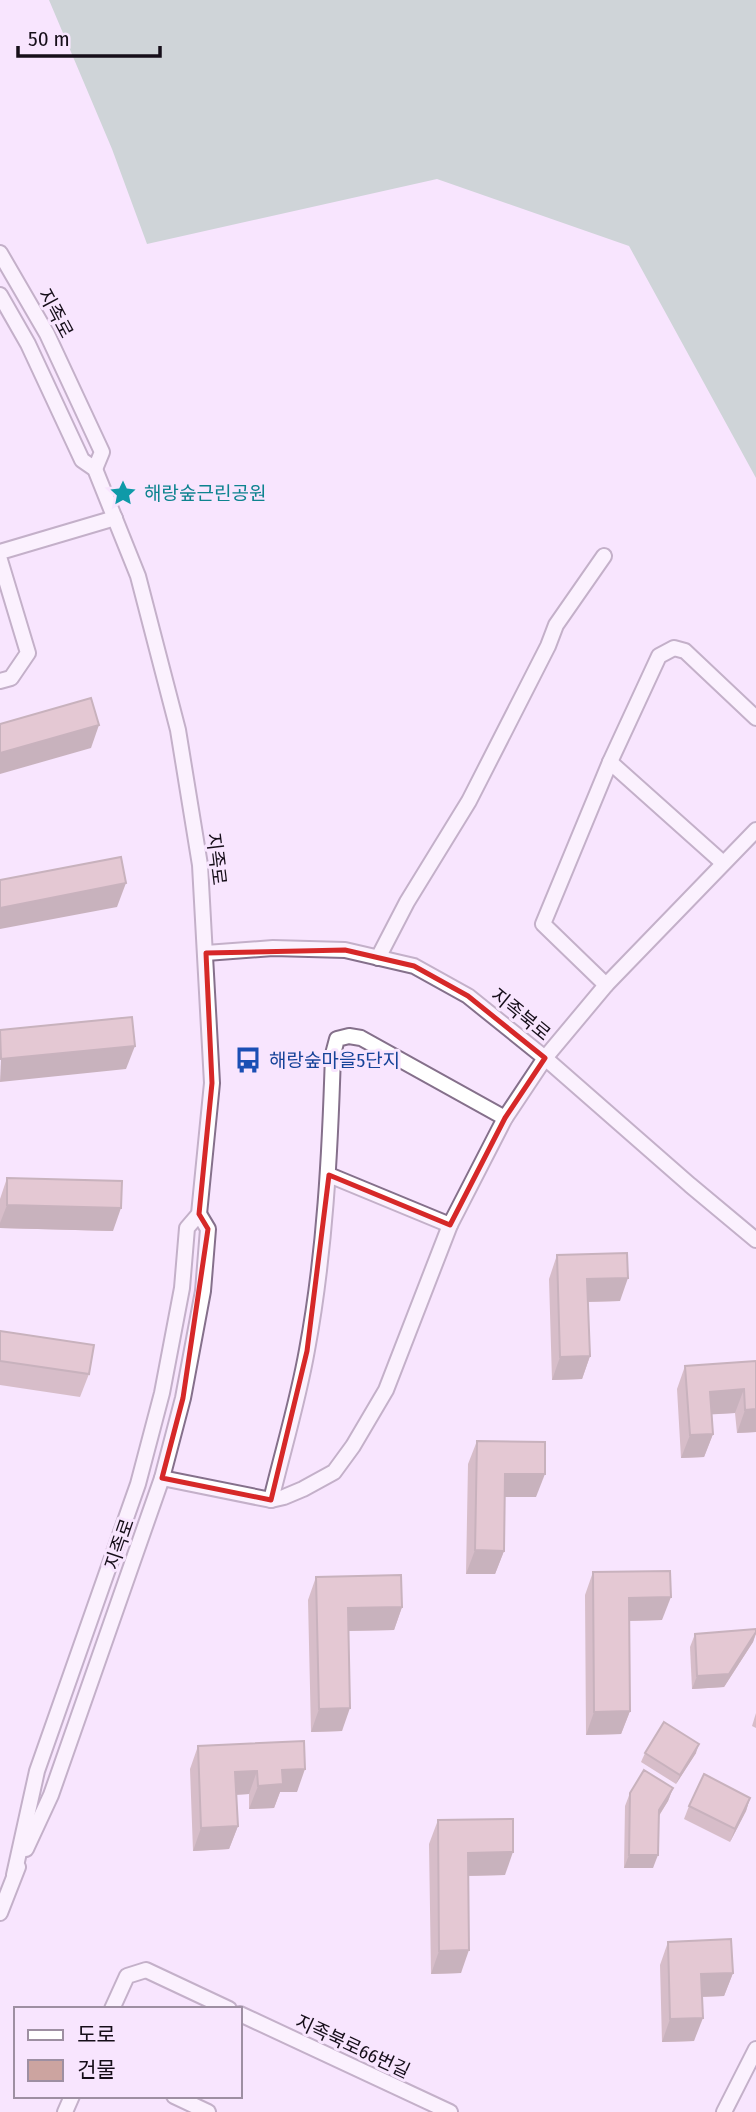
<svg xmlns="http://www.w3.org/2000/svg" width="756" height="2112" viewBox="0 0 756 2112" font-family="'Fira Sans Condensed','Noto Sans KR',sans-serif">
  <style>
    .forest { fill: #9dbeac }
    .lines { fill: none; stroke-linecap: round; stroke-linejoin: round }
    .street-casing { stroke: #85708b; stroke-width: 18 }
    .street { stroke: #fff; stroke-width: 14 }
    .wall { fill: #af8d8a }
    .shaded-wall { fill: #8f7370 }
    .building { fill: #cca4a0; stroke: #8f7370; stroke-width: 2 }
    .marked { fill: none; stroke: #d62828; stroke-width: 5; stroke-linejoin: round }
    .labels { text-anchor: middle; stroke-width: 6; stroke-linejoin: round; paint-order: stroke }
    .street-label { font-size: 19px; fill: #160e19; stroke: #f8e5fe }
    .culture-label { font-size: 19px; fill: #0d838f; stroke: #f8e5fe; text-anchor: start }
    .transit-label { font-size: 19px; fill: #164399; stroke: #f8e5fe; text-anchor: start }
  </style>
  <rect width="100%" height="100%" fill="#f8e5fe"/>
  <!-- forest -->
  <polygon class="forest" points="49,0 756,0 756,478 629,246 437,179 147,244 112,149"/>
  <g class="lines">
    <!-- street casing -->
    <g class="street-casing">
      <g id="street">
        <polyline points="0,253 47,334 102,452 95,469"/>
        <polyline points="0,295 28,344 82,460 95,469 138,576 178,730 200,865 212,1083 199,1214 187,1228 182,1288 162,1393 138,1484 37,1771 14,1875"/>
        <polyline points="0,552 115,518"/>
        <polyline points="0,560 28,653 11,678 0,681"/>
        <polyline points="610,762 723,863"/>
        <polyline points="206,953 273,948 345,950 414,966 468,996 545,1058 690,1185 756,1240"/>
        <polyline points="378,958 407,902 469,801 548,646 556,625 604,556"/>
        <polyline points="606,985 543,924 610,762 659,656 674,648 685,651 756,718"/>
        <polyline points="329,1175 450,1225"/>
        <polyline points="162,1478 271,1500 284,1497 303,1489 334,1472 353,1446 386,1390 450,1225 505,1118 545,1058 606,985 756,830"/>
        <path d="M 271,1500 C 283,1450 298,1401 307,1350 C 325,1253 330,1153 333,1054 L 337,1039 L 349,1036 L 361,1038 L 505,1118"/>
        <polyline points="26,1849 51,1795 162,1478 183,1398 203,1291 208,1229 199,1214"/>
        <polyline points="0,1913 18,1867"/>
        <polyline points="112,2009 127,1976 146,1970 229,2009"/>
        <polyline points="240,2014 450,2112"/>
        <polyline points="174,2096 208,2112"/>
        <polyline points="65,2112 72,2096"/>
        <polyline points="724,2112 756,2049"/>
      </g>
    </g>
    <!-- street -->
    <use href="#street" class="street"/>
  </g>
  <!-- wall -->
  <g class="wall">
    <polygon points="7,1178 113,1231 0,1228 0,1199"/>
    <polygon points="557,1255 620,1301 588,1302 590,1356 582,1379 552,1380 549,1279"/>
    <polygon points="0,1331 89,1374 80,1397 0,1385"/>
    <polygon points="756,1361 756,1432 737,1433 735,1413 712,1414 713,1434 704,1457 681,1458 677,1389 685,1366"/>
    <polygon points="477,1441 536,1497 504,1497 504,1551 495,1574 466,1574 468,1464"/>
    <polygon points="593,1572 662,1620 629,1621 630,1711 621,1734 586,1735 585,1595"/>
    <polygon points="316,1577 402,1607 394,1630 348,1631 342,1731 311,1732 308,1600"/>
    <polygon points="756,1629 756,1634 753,1642 724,1687 692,1689 690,1647 695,1634"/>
    <polygon points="756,1713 756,1728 752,1726"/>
    <polygon points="304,1741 297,1792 280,1792 274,1808 249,1809 249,1794 236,1795 238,1826 229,1849 193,1851 190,1769 198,1746"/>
    <polygon points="645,1753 696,1753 676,1784 641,1762"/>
    <polygon points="673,1788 668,1801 659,1816 653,1868 624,1868 625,1806 630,1793"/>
    <polygon points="750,1798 746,1811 730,1842 684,1819 689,1806"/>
    <polygon points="438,1820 505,1875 468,1876 461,1973 431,1974 429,1844"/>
    <polygon points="668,1942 733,1973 724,1996 702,1997 694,2041 662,2042 660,1965"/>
  </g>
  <!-- shaded-wall -->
  <g class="shaded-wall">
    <polygon points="99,725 91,748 0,774 0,753"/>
    <polygon points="126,883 117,907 0,929 0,908"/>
    <polygon points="135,1046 126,1069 0,1082 1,1059"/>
    <polygon points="7,1205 121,1208 113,1231 0,1228 0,1223"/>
    <polygon points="628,1278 620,1301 579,1302 587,1279"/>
    <polygon points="590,1356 582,1379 552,1380 560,1357"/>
    <polygon points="744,1389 735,1413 702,1415 710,1392"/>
    <polygon points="756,1409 756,1432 737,1433 745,1410"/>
    <polygon points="713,1434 704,1457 681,1458 690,1435"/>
    <polygon points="505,1474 545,1474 536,1497 496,1497"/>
    <polygon points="475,1550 504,1551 495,1574 466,1574"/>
    <polygon points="671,1597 662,1620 620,1621 629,1598"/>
    <polygon points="402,1607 394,1630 339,1631 348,1608"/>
    <polygon points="756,1632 753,1642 724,1687 692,1689 697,1676"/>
    <polygon points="350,1708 342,1731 311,1732 319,1709"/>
    <polygon points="630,1711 621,1734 586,1735 594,1712"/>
    <polygon points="699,1744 696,1753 676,1784 680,1775"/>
    <polygon points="305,1769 297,1792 280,1792 274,1808 249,1809 258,1786 282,1770"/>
    <polygon points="257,1771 249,1794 227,1795 235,1772"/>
    <polygon points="673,1788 668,1801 654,1823 659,1810"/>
    <polygon points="750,1798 746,1811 730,1842 735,1829"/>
    <polygon points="238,1826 229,1849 193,1851 201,1828"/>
    <polygon points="513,1852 505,1875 459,1876 468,1853"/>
    <polygon points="629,1855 658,1855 653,1868 624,1868"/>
    <polygon points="469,1950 461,1973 431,1974 439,1951"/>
    <polygon points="733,1973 724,1996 693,1997 701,1974"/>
    <polygon points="703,2018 694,2041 662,2042 670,2019"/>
  </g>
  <!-- building -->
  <g class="building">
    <polygon points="91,698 99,725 0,753 0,724"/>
    <polygon points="121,857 126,883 0,908 0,880"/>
    <polygon points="132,1017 135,1046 1,1059 0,1030"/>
    <polygon points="7,1178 122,1181 121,1208 7,1205"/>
    <polygon points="627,1253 628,1278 587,1279 590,1356 560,1357 557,1255"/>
    <polygon points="0,1331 94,1345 89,1374 0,1361"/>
    <polygon points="756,1361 756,1409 745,1410 744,1389 710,1392 713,1434 690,1435 685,1366"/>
    <polygon points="477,1441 545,1442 545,1474 505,1474 504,1551 475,1550"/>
    <polygon points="670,1571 671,1597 629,1598 630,1711 594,1712 593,1572"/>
    <polygon points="401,1575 402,1607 348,1608 350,1708 319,1709 316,1577"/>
    <polygon points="756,1629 756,1632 729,1674 697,1676 695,1634"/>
    <polygon points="664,1722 699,1744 680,1775 645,1753"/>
    <polygon points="304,1741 305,1769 282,1770 283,1784 258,1786 257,1771 235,1772 238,1826 201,1828 198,1746"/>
    <polygon points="644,1770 673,1788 659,1810 658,1855 629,1855 630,1793"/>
    <polygon points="704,1774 750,1798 735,1829 689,1806"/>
    <polygon points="513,1819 513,1852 468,1853 469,1950 439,1951 438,1820"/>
    <polygon points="731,1939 733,1973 701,1974 703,2018 670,2019 668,1942"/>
  </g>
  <!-- marked area -->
  <path d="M0 0H756V2112H0ZM 345,950 L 414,966 L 468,996 L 545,1058 L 505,1118 L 450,1225 L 329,1175 L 307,1351 L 271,1500 L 162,1478 L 183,1398 L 208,1229 L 199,1214 L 212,1083 L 206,953 Z" fill="#f8e5fe" fill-opacity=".55" fill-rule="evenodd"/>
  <path class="marked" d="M 345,950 L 414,966 L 468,996 L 545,1058 L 505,1118 L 450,1225 L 329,1175 L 307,1351 L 271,1500 L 162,1478 L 183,1398 L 208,1229 L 199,1214 L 212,1083 L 206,953 Z"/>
  <!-- icons -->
  <defs>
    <g id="sight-bare" transform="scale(2.1)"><path d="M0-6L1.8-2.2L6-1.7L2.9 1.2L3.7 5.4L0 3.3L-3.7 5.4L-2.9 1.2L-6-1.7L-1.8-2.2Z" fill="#0f9aa8" stroke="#f8e5fe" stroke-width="2.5" paint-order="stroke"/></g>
    <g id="bus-bare" transform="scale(2.1)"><path d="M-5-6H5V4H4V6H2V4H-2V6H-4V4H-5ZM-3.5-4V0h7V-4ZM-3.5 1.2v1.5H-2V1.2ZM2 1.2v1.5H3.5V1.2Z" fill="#1a4fb4" stroke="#f8e5fe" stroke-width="2.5" paint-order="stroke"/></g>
  </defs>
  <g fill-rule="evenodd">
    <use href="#sight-bare" x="123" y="493"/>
    <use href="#bus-bare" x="248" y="1060"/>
  </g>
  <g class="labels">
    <!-- street labels -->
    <g class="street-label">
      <text transform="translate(56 313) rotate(62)" y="7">지족로</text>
      <text transform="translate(217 859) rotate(83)" y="7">지족로</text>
      <text transform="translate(521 1014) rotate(39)" y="7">지족북로</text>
      <text transform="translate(119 1544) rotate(-71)" y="7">지족로</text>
      <text transform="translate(353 2046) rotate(25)" y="7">지족북로66번길</text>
    </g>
    <!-- culture labels -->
    <g class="culture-label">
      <text x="144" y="500">해랑숲근린공원</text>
    </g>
    <!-- transit labels -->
    <g class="transit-label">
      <text x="269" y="1067">해랑숲마을5단지</text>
    </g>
  </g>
  <!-- legend -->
  <rect x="14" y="2007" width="228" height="91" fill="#f8e5fe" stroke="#9e8fa2" stroke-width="2"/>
  <rect x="28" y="2030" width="35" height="10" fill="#ffffff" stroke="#9e8fa2" stroke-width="2"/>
  <text x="77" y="2042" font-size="21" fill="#160e19">도로</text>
  <rect x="28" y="2060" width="35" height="21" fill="#cca4a0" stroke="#9e8fa2" stroke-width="2"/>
  <text x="77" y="2077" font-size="21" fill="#160e19">건물</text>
  <!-- scale -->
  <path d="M18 46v10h142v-10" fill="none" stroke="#160e19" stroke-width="3.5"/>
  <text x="28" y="46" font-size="21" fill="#160e19" stroke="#f8e5fe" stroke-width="5" paint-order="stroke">50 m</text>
</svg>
